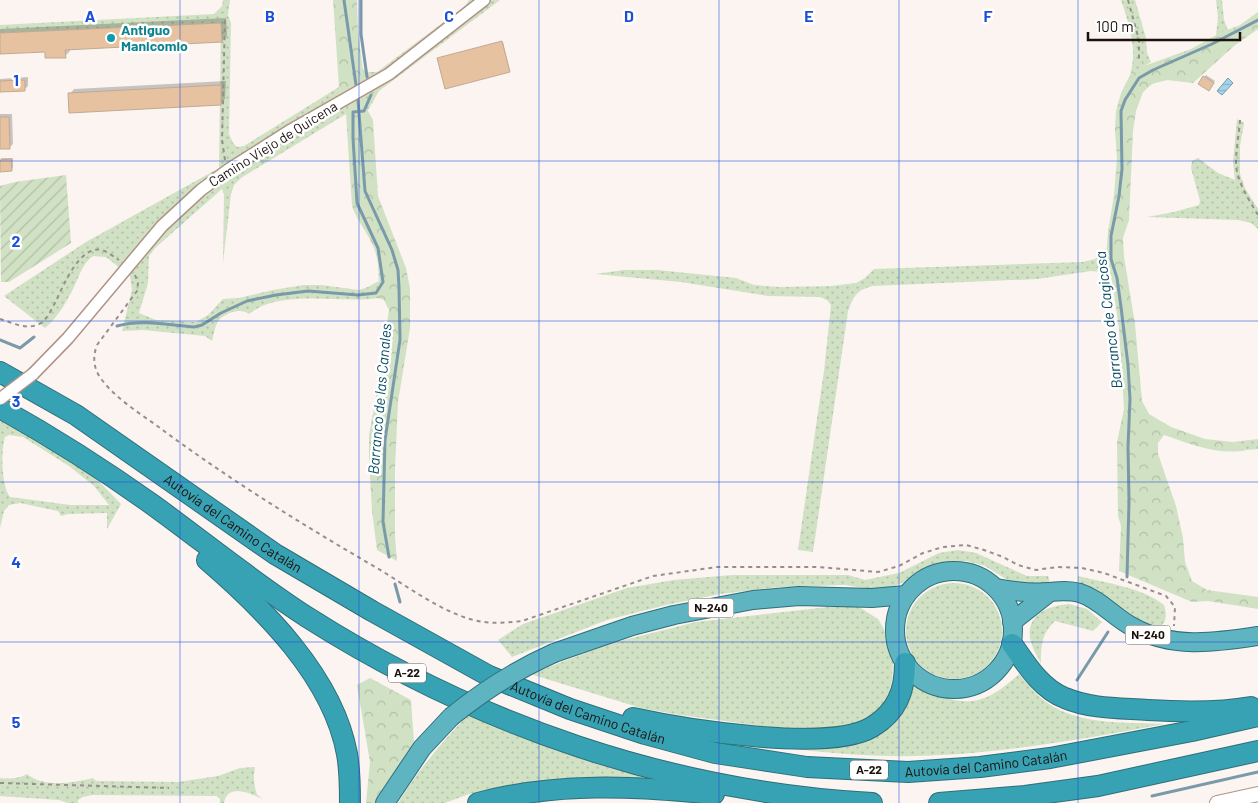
<svg xmlns="http://www.w3.org/2000/svg" width="1258" height="803" viewBox="0 0 1258 803" font-family="Barlow,sans-serif">
  <style>
    .grass { fill: url(#grass-dots); fill-rule: evenodd }
    .forest { fill: url(#forest-crowns) }
    .garden { fill: url(#garden-furrows) }
    .water { fill: url(#water-rules); stroke: #7a9aa9 }
    .shadow { fill: #0003 }
    .lines { fill: none; stroke-linecap: round; stroke-linejoin: round }
    .stream { stroke: #7a9aa9; stroke-width: 3 }
    .building { fill: #e6c2a0; stroke: #c1aa94 }
    .minor-casing { stroke: #b09386; stroke-width: 14 }
    .tertiary-casing { stroke: #b09386; stroke-width: 16 }
    .trunk-casing { stroke: #2e6f79; stroke-width: 20 }
    .motorway-casing { stroke: #2e6f79; stroke-width: 22 }
    .path { stroke: #988f8b; stroke-width: 2; stroke-dasharray: 4 4; stroke-linecap: butt }
    .minor { stroke: #fff; stroke-width: 11 }
    .tertiary { stroke: #fff; stroke-width: 14 }
    .trunk { stroke: #5fb4c2; stroke-width: 18 }
    .motorway { stroke: #37a2b3; stroke-width: 20 }
    .minor-bridge-casing { stroke: #b09386; stroke-width: 14; stroke-linecap: butt }
    .trunk-bridge-casing { stroke: #2e6f79; stroke-width: 20; stroke-linecap: butt }
    .minor-bridge { stroke: #fff; stroke-width: 11 }
    .trunk-bridge { stroke: #5fb4c2; stroke-width: 18 }
    .grid { fill: none; stroke: #1d4ed8; stroke-width: 1; stroke-opacity: 0.55 }
    .culture-dot { fill: #0f9aa8; stroke: #fff; stroke-width: 2 }
    .labels { text-anchor: middle; stroke-width: 5; stroke-linejoin: round; paint-order: stroke }
    .shield { fill: #fff; stroke: #605856; stroke-width: 1 }
    .shield-label { font-size: 12px; font-weight: bold; fill: #1c110d }
    .culture-label { font-size: 14px; font-weight: bold; fill: #0d838f; stroke: #fff; text-anchor: start }
    .street-label { font-size: 14px; fill: #1c110d; stroke: #fff }
    .water-label { font-size: 15px; font-style: italic; fill: #094c65; stroke: #fff }
    .grid-label { font-size: 16px; text-anchor: middle; font-weight: bold; fill: #1d4ed8; stroke: #fff; stroke-width: 5; stroke-linejoin: round; paint-order: stroke }
  </style>
  <defs>
    <pattern id="grass-dots" width="8" height="8" patternUnits="userSpaceOnUse" patternTransform="scale(1.25)"><rect width="8" height="8" fill="#d0e1c4"/><path d="M2 2h.1M6 6h.1" fill="none" stroke="#b2c0a7" stroke-width="1.8" stroke-linecap="round"/></pattern>
    <pattern id="forest-crowns" width="20" height="18" patternUnits="userSpaceOnUse" patternTransform="scale(1.25)"><rect width="20" height="18" fill="#d0e1c4"/><path d="M2 6a3 3 0 1 1 6 0M12 15a3 3 0 1 1 6 0" fill="none" stroke="#b2c0a7"/></pattern>
    <pattern id="garden-furrows" width="10" height="10" patternUnits="userSpaceOnUse" patternTransform="scale(1.25)"><rect width="10" height="10" fill="#d0e1c4"/><path d="M-1 1l2-2M0 10L10 0M9 11l2-2" fill="none" stroke="#b2c0a7"/></pattern>
    <pattern id="water-rules" width="6" height="5" patternUnits="userSpaceOnUse" patternTransform="scale(1.25)"><rect width="6" height="5" fill="#a2d4ec"/><path d="M0 2.5h6" fill="none" stroke="#8bb5c9"/></pattern>
  </defs>
  <rect width="100%" height="100%" fill="#fbf4f1"/>
  <!-- grass -->
  <g class="grass">
    <path d="M 223,0 L 230,0 L 228,15 L 231,23 L 229,134 L 233,143 L 237,147 L 244,146 L 339,87 L 346,114 L 241,178 L 234,185 L 231,194 L 223,263 L 224,194 L 222,189 L 155,248 L 149,256 L 148,283 L 139,313 L 156,320 L 196,322 L 208,315 L 223,299 L 239,298 L 273,290 L 304,285 L 321,285 L 359,290 L 368,287 L 379,281 L 378,298 C 340,304 281,288 249,314 C 241,307 225,313 219,320 C 215,325 214,334 212,341 L 205,336 L 143,330 L 122,331 L 132,290 L 130,276 L 106,257 L 93,256 C 81,264 78,281 71,293 C 64,306 56,319 45,328 L 4,296 L 86,242 L 219,168 L 221,23 L 0,33 L 0,25 L 214,14 L 222,6 Z"/>
    <polygon points="469,0 500,0 379,91 367,112 364,104 363,69 369,72 377,72 465,6"/>
    <path d="M 1121,0 L 1135,0 L 1146,38 L 1147,53 L 1151,62 L 1130,75 C 1138,50 1129,24 1121,0 Z"/>
    <polygon points="1216,0 1222,0 1224,20 1228,30 1216,35 1218,17"/>
    <polygon points="1237,119 1244,123 1240,146 1240,174 1245,188 1258,209 1258,229 1251,223 1238,220 1147,217 1174,212 1199,205 1200,201 1191,168 1192,161 1198,158 1218,173 1235,180 1233,162"/>
    <path d="M 1106,248 L 1106,260 L 1112,280 L 1104,272 L 1091,271 L 1037,279 L 873,286 C 857,290 854,295 848,311 L 813,552 L 798,550 L 824,371 L 831,305 L 827,300 L 820,297 L 768,296 L 681,282 L 595,274 L 624,270 L 657,270 L 736,278 L 754,285 L 779,287 L 831,286 L 856,283 L 865,278 L 874,269 L 1083,262 L 1095,259 Z"/>
    <path d="M 0,416 L 77,459 L 121,504 L 107,529 L 107,513 L 68,514 L 61,516 L 58,511 L 20,503 L 9,505 L 4,511 L 0,528 ZM 9,435 L 23,437 L 69,466 L 94,486 L 109,505 L 70,505 L 10,497 C 1,486 1,450 5,437 Z"/>
    <polygon points="1258,439 1258,449 1247,450 1233,442"/>
    <polygon points="958,550 976,553 1027,576 1048,576 1050,583 1029,586 1014,584 985,566 967,561 951,561 935,565 904,582 889,588 865,588 845,585 780,587 720,594 666,605 607,620 512,657 498,640 523,624 627,588 674,580 732,575 848,575 865,580 899,573 939,553"/>
    <path d="M 1078,576 C 1106,583 1141,587 1164,605 C 1168,617 1166,629 1151,627 L 1095,590 L 1078,582 Z"/>
    <circle cx="954" cy="631" r="48"/>
    <path d="M 1069,604 L 1087,609 L 1102,622 L 1093,631 L 1055,621 C 1041,635 1041,645 1041,664 C 1038,657 1033,650 1031,642 C 1024,615 1047,606 1069,604 Z"/>
    <polygon points="845,605 859,607 878,619 884,629 893,661 892,679 888,697 874,715 847,727 778,728 680,715 641,708 530,674 612,643 696,622"/>
    <path d="M 1019,674 C 1027,683 1035,694 1046,702 C 1080,726 1125,722 1165,724 C 1066,742 963,761 862,755 C 820,753 779,747 737,742 C 779,745 852,758 886,730 C 900,719 907,701 915,685 C 962,707 979,710 1019,674 Z"/>
    <path d="M 470,713 L 693,785 L 526,785 L 469,794 L 445,803 L 398,803 C 419,769 442,742 470,713 Z"/>
    <path d="M 255,767 C 253,777 254,785 257,795 L 263,799 C 251,794 228,782 224,803 L 220,803 L 220,799 L 217,796 L 92,795 L 83,797 L 78,800 L 78,803 L 68,803 L 59,800 L 0,796 L 0,778 C 11,779 18,779 27,774 C 44,788 73,783 93,778 L 96,781 L 178,782 L 218,776 L 240,768 Z"/>
  </g>
  <!-- forest -->
  <g class="forest">
    <path d="M 333,0 L 357,0 L 358,33 L 364,77 L 364,104 L 373,120 L 378,196 L 406,268 L 410,288 L 410,328 L 398,402 L 395,469 L 395,537 L 397,561 L 377,550 L 372,511 L 369,459 L 369,435 L 375,403 L 389,310 L 384,300 L 378,298 C 379,282 380,264 374,248 C 368,233 357,221 352,206 L 346,114 L 339,87 Z"/>
    <path d="M 1258,12 L 1258,29 L 1234,46 L 1193,83 L 1167,80 L 1152,84 L 1143,92 L 1136,111 L 1133,131 L 1129,220 L 1123,238 L 1124,257 L 1135,324 L 1142,401 L 1149,414 L 1171,427 L 1205,439 L 1233,442 L 1247,450 C 1218,456 1191,444 1164,435 L 1158,443 L 1158,454 L 1176,506 L 1183,538 L 1185,562 L 1192,581 L 1207,590 L 1258,597 L 1258,609 L 1208,601 L 1192,602 L 1119,571 L 1121,526 L 1118,516 L 1117,442 L 1124,409 L 1119,328 L 1112,280 L 1106,260 L 1108,232 L 1114,195 L 1117,159 L 1115,129 L 1116,111 L 1121,93 L 1130,75 L 1144,66 L 1191,49 L 1220,33 L 1240,25 Z"/>
    <polygon points="370,678 411,700 414,742 375,803 366,803 370,762 357,685"/>
  </g>
  <!-- garden -->
  <polygon class="garden" points="66,175 71,243 9,282 1,282 0,186 15,182"/>
  <!-- water -->
  <polygon class="water" points="1228,78 1233,83 1222,95 1217,91"/>
  <!-- shadow -->
  <g class="shadow">
    <polygon points="226,18 227,36 222,41 70,49 70,51 65,56 46,50 0,52 0,29"/>
    <polygon points="503,42 510,71 439,58"/>
    <polygon points="1206,75 1215,81 1211,88 1204,77"/>
    <polygon points="28,77 28,86 25,89 0,91 0,79"/>
    <polygon points="226,81 225,99 220,104 70,94 74,89"/>
    <polygon points="0,114 12,114 13,144 10,147 0,148"/>
    <polygon points="1,158 13,158 13,168 11,170 0,170"/>
  </g>
  <g class="lines">
    <!-- stream -->
    <g class="stream">
      <polyline points="344,0 356,85"/>
      <polyline points="361,0 361,34 367,77"/>
      <polyline points="358,100 365,191 392,250 398,270 399,287 400,340 385,440 383,522 389,557"/>
      <path d="M 117,326 C 141,319 169,325 194,327 L 202,325 L 221,313 L 247,301 L 276,295 L 308,291 L 358,295 L 376,293 L 383,282 L 378,248 L 357,203 L 353,138 L 353,112 L 364,111 L 371,95"/>
      <polyline points="0,340 20,348 34,337"/>
      <polyline points="1127,577 1129,501 1128,447 1130,399 1128,365 1121,307 1117,278 1111,259 1111,236 1119,196 1122,169 1121,111 1125,100 1139,78 1153,70 1212,44 1258,20"/>
      <polyline points="395,584 400,602"/>
      <polyline points="1077,680 1108,632"/>
      <polyline points="1152,796 1258,772"/>
    </g>
  </g>
  <!-- building -->
  <g class="building">
    <polygon points="221,23 222,42 65,50 66,58 45,58 45,52 0,54 0,33"/>
    <polygon points="502,41 510,72 445,89 437,58"/>
    <polygon points="1203,76 1214,83 1209,91 1198,84"/>
    <polygon points="25,80 25,91 0,92 0,81"/>
    <polygon points="221,85 221,105 69,113 68,93"/>
    <polygon points="0,117 9,117 10,149 0,149"/>
    <polygon points="11,159 12,171 0,172 0,160"/>
  </g>
  <g class="lines">
    <!-- minor casing -->
    <g class="minor-casing">
      <polyline id="minor" points="33,374 68,338 162,226 201,190 228,170 291,130 389,74 484,0"/>
    </g>
    <!-- tertiary casing -->
    <g class="tertiary-casing">
      <polyline id="tertiary" points="1217,803 1258,794"/>
    </g>
    <!-- trunk casing -->
    <g class="trunk-casing">
      <g id="trunk">
        <circle cx="954" cy="630" r="59"/>
        <path d="M 996,588 C 1013,591 1031,594 1049,592 C 1060,591 1069,590 1080,593 C 1099,599 1113,616 1131,626 C 1171,649 1214,643 1258,636"/>
        <polyline points="1012,622 1050,592"/>
        <polyline points="554,653 632,626 674,615 753,600 799,596 872,598 906,595"/>
        <polyline points="385,803 422,748 451,717"/>
      </g>
    </g>
    <!-- motorway casing -->
    <g class="motorway-casing">
      <g id="motorway">
        <path id="s1" d="M 0,372 L 76,415 L 275,554 L 372,611 L 489,676 L 570,709 L 645,734 L 715,753 L 807,767 L 908,772 L 980,767 L 1050,758 L 1192,731 L 1258,716"/>
        <path d="M 0,408 C 52,437 104,470 153,505 C 204,542 254,583 307,617 C 477,725 671,792 872,803"/>
        <path d="M 207,560 C 264,609 333,677 347,754 C 350,770 350,787 350,803"/>
        <path d="M 1012,644 C 1026,664 1041,689 1065,698 C 1091,709 1120,708 1148,710 C 1182,712 1218,713 1251,707"/>
        <path d="M 633,718 C 683,729 829,753 872,727 C 897,712 905,691 905,663"/>
        <path d="M 478,803 C 555,782 635,786 714,794"/>
        <polyline points="939,803 1025,796 1098,786 1258,751"/>
      </g>
    </g>
    <!-- path -->
    <g class="path">
      <polyline points="1128,0 1139,40 1139,59"/>
      <path d="M 1240,120 C 1239,134 1236,149 1236,164 C 1237,182 1249,200 1258,215"/>
      <polyline points="225,160 222,140 225,19"/>
      <path d="M 135,275 L 138,283 L 137,291 L 97,345 C 92,358 94,370 102,380 C 118,401 143,415 164,431 C 232,481 303,525 377,568 C 407,586 438,610 473,620 C 489,624 505,623 522,621 L 653,576 L 717,567 L 818,567 L 878,572 L 899,566 L 923,553 L 943,547 L 966,545 L 984,550 L 1003,557 L 1018,565 L 1036,570 L 1057,567 L 1082,568 L 1104,573 L 1166,596 L 1175,607 L 1174,626"/>
      <path d="M 0,319 C 13,323 28,331 41,323 C 48,318 52,308 56,301 C 64,284 80,245 102,250 C 108,252 114,257 119,260"/>
      <polyline points="0,783 169,788"/>
    </g>
    <!-- minor -->
    <use href="#minor" class="minor"/>
    <!-- tertiary -->
    <use href="#tertiary" class="tertiary"/>
    <!-- trunk -->
    <use href="#trunk" class="trunk"/>
    <!-- motorway -->
    <use href="#motorway" class="motorway"/>
    <!-- minor-bridge casing -->
    <g class="minor-bridge-casing">
      <polyline id="minor-bridge" points="0,399 33,374"/>
    </g>
    <!-- trunk-bridge casing -->
    <g class="trunk-bridge-casing">
      <path id="trunk-bridge" d="M 451,717 C 484,690 516,670 554,653"/>
    </g>
    <!-- minor-bridge -->
    <use href="#minor-bridge" class="minor-bridge"/>
    <!-- trunk-bridge -->
    <use href="#trunk-bridge" class="trunk-bridge"/>
  </g>
  <!-- grid -->
  <path class="grid" d="M 180,0 L 180,803M 359,0 L 359,803M 539,0 L 539,803M 719,0 L 719,803M 899,0 L 899,803M 1078,0 L 1078,803M 0,161 L 1258,161M 0,321 L 1258,321M 0,482 L 1258,482M 0,642 L 1258,642"/>
  <!-- markers -->
  <circle class="culture-dot" cx="111" cy="38" r="5"/>
  <g class="labels">
    <!-- shield labels -->
    <g class="shield">
      <rect x="688.5" y="598.5" width="45" height="19" rx="4"/>
      <rect x="1125.5" y="625.5" width="45" height="19" rx="4"/>
      <rect x="388" y="663.5" width="38" height="19" rx="4"/>
      <rect x="850" y="760.5" width="38" height="19" rx="4"/>
    </g>
    <g class="shield-label">
      <text x="711" y="612">N-240</text>
      <text x="1148" y="639">N-240</text>
      <text x="407" y="677">A-22</text>
      <text x="869" y="774">A-22</text>
    </g>
    <!-- culture labels -->
    <g class="culture-label">
      <text x="121" y="35">Antiguo<tspan x="121" dy="16">Manicomio</tspan></text>
    </g>
    <!-- street labels -->
    <g class="street-label">
      <text transform="translate(273 144) rotate(-32)" y="5">Camino Viejo de Quicena</text>
      <text dy="5" stroke="none"><textPath href="#s1" startOffset="278">Autovía del Camino Catalán</textPath></text>
      <text dy="5" stroke="none"><textPath href="#s1" startOffset="682">Autovía del Camino Catalán</textPath></text>
      <text dy="5" stroke="none"><textPath href="#s1" startOffset="1088">Autovía del Camino Catalán</textPath></text>
    </g>
    <!-- water labels -->
    <g class="water-label">
      <text transform="translate(1109 320) rotate(-97)" y="5">Barranco de Cagicosa</text>
      <text transform="translate(380 399) rotate(-85)" y="5">Barranco de las Canales</text>
    </g>
  </g>
  <g class="grid-label">
    <text x="90" y="22">A</text>
    <text x="270" y="22">B</text>
    <text x="449" y="22">C</text>
    <text x="629" y="22">D</text>
    <text x="809" y="22">E</text>
    <text x="988" y="22">F</text>
    <text x="16" y="86">1</text>
    <text x="16" y="247">2</text>
    <text x="16" y="407">3</text>
    <text x="16" y="568">4</text>
    <text x="16" y="728">5</text>
  </g>
  <!-- scale -->
  <path d="M1088 32v8h152v-8" fill="none" stroke="#1c110d" stroke-width="2.5"/>
  <text x="1096" y="32" font-size="15" fill="#1c110d" stroke="#ffffff" stroke-width="4" paint-order="stroke">100 m</text>
</svg>
